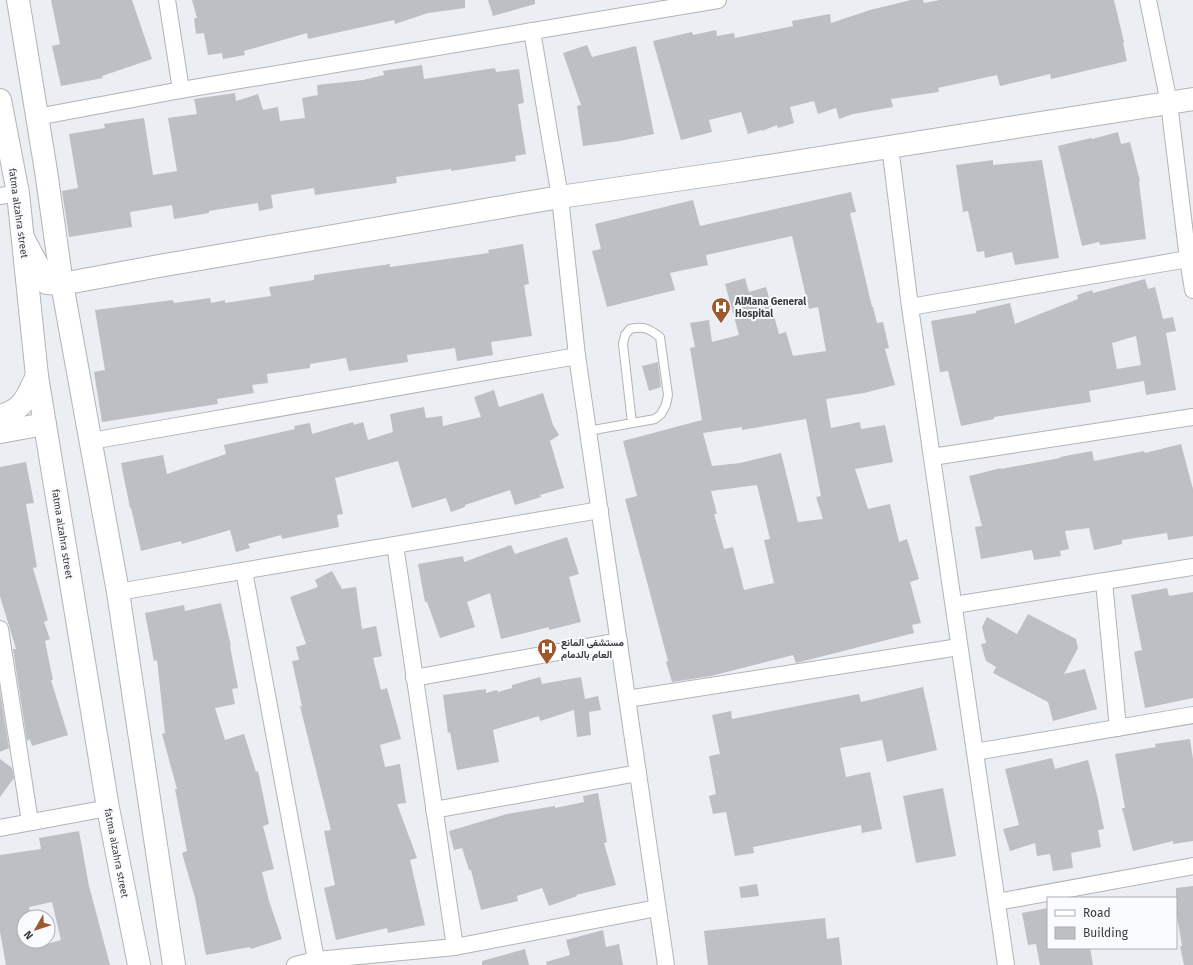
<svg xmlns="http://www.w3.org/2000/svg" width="1193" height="965" viewBox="0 0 1193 965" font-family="'Fira Sans',Vazirmatn,sans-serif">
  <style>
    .building { fill: #bcbfc3; fill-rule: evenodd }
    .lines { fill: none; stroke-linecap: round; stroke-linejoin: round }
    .lane-casing { stroke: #b1b4b8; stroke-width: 10 }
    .street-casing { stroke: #b1b4b8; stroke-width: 18 }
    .secondary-casing { stroke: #b1b4b8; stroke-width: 24 }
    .lane { stroke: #fff; stroke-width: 8 }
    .street { stroke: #fff; stroke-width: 16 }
    .secondary { stroke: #fff; stroke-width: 22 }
    .labels { text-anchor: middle; stroke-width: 4; stroke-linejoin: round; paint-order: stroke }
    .street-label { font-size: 10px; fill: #3a3b3d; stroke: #f9fbff }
    .poi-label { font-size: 10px; font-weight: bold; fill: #3a3b3d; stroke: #f9fbff; text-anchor: start }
  </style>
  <rect width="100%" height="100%" fill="#ebeef2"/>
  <!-- building -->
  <g class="building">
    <polygon points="51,0 132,0 152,59 102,76 103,78 61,86 52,46 60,44"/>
    <polygon points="192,0 465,0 465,8 428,13 395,24 394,20 308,39 307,33 244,51 245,55 223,59 222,53 208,55 204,33 196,34 194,18 197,18"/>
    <polygon points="488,0 535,0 535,4 493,16"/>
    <polygon points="911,0 923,0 924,3 940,0 1114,0 1124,42 1123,43 1127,61 1051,79 1050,74 1000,86 997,75 938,88 939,92 891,99 893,107 853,114 839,119 836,108 818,114 814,101 790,107 794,123 778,128 777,125 762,131 761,130 748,134 741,112 709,120 712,132 681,140 653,41 692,32 693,35 716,30 717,36 734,33 735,38 793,26 792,21 830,14 831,23 870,10"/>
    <polygon points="587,45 592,57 636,46 654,134 620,141 583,146 577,106 581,105 563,53"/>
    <polygon points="422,65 424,79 495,68 496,72 519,69 524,103 518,104 526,154 515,156 516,161 451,171 451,169 396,177 397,183 315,195 314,188 271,195 273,208 259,211 258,203 209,211 209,213 174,219 172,205 130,212 132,227 69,237 62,191 78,188 69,134 105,128 104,124 144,118 153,175 177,171 168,118 197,114 194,99 235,93 236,101 258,94 263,110 278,107 280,121 305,118 302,98 318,95 317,85 363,80 384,75 383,71"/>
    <polygon points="1118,132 1121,144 1130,142 1140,181 1139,182 1146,239 1100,245 1099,242 1082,246 1058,146 1091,138 1092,139"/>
    <polygon points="993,160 993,165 1042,160 1059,258 1015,265 1012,252 985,258 984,251 977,252 968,211 963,212 956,165"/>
    <path d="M 851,192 L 856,212 L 850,213 L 872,307 L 873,307 L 877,323 L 883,322 L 889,348 L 885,349 L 895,385 L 864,393 L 826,399 L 831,428 L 860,422 L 861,429 L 885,425 L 893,462 L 855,469 L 868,509 L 890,504 L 899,542 L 907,539 L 919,579 L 910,582 L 921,623 L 912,625 L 914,633 L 796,663 L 793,655 L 711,676 L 672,682 L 666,662 L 668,661 L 625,499 L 637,496 L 623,441 L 702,420 L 690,348 L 695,347 L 690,323 L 709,320 L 712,342 L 739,335 L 725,284 L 745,278 L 749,292 L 766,287 L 779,334 L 786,332 L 793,356 L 826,351 L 818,307 L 809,309 L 792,236 L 706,255 L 708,265 L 670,273 L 675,290 L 607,307 L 592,251 L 601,249 L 595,224 L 693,200 L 700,226 ZM 806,419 L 821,496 L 816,497 L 823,519 L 798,522 L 781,453 L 740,463 L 712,466 L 703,433 L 742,427 L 742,430 ZM 757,485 L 770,539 L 764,540 L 774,583 L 744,590 L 733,547 L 724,549 L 714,514 L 717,514 L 711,491 Z"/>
    <polygon points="523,244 529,284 524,285 532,336 491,342 493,355 457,361 455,348 407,355 408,362 349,371 346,358 310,364 310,368 267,374 268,383 252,385 254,393 217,399 218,404 102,422 94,372 105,370 95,310 173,300 174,303 210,298 211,303 225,300 225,303 271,296 269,287 314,280 314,275 390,264 390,267 489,253 488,250"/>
    <path d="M 1145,279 L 1148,289 L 1155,287 L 1163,319 L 1173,317 L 1176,331 L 1166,333 L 1176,390 L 1146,395 L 1144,381 L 1089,391 L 1091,402 L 994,417 L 994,419 L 961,426 L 948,371 L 940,372 L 931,321 L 976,313 L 976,311 L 1010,303 L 1015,324 L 1078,299 L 1077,295 L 1092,290 L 1093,293 ZM 1136,336 L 1141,365 L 1117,369 L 1112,343 Z"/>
    <polygon points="658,362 661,387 649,391 642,366"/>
    <polygon points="494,390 499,407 543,393 553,425 559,435 550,441 564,488 540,495 541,497 515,505 510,490 465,505 465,507 451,512 446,498 412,508 398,461 335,478 343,514 337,515 339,527 282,539 281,535 248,544 250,548 236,552 230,530 182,544 181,541 141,551 131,508 130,508 121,463 163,455 167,474 226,454 224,445 295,429 294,426 310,423 312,434 353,422 354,425 363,422 368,440 393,432 390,414 424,407 426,418 442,416 443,426 481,417 474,397"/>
    <polygon points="1181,444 1193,489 1193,536 1168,540 1167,533 1122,540 1122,544 1094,550 1089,528 1065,531 1069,549 1060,551 1061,556 1034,560 1032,550 981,559 975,527 982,526 969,476 1001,468 1001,469 1060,458 1060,457 1092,451 1094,461 1144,451 1145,453"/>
    <polygon points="26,462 34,503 26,504 37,567 33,568 48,620 44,622 50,639 45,641 53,680 51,680 68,735 32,746 30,739 27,741 13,649 16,649 0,596 0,467"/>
    <polygon points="567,537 579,574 569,577 581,622 549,630 549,627 501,639 490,593 467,602 475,627 440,638 427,602 425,602 418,564 463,556 464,562 511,545 515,554"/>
    <polygon points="332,571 342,589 356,587 362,629 376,626 382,656 373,658 381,690 387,688 401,739 380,745 385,767 400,764 406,803 397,804 417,858 410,860 425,925 388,933 387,928 336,940 324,888 335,885 324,831 331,830 300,706 302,706 292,661 299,660 296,647 306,644 290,597 318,587 315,580"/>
    <polygon points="1167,588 1169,596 1193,592 1193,698 1145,708 1134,652 1142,650 1131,595"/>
    <polygon points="221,603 231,646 230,646 238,688 232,689 235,704 215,708 225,740 244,734 256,772 258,771 269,824 263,826 274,869 262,872 269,901 282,939 251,949 250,947 206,955 195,898 182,853 187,851 175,789 177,789 162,734 165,733 157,660 154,661 145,613 184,605 185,611"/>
    <polygon points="1028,614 1076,639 1078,648 1064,674 1085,669 1097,709 1053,721 1048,702 993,673 996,667 986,661 981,644 986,643 982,627 987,617 1017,634"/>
    <polygon points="540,677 542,684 581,677 585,699 598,696 601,710 589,712 591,735 577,737 574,710 540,721 539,716 493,730 499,762 457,770 450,732 448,733 443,695 486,689 486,693 497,690 498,692 512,688 512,685"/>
    <polygon points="923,687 937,750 887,762 882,740 840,748 846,777 870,772 882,829 862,833 861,825 753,847 754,853 735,856 726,812 713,814 709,796 716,794 709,756 720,754 712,715 731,711 732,719 859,694 861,702"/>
    <polygon points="0,691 9,748 0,752"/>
    <polygon points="1190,739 1193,759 1193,841 1173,844 1173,841 1133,851 1122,808 1125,808 1115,754 1156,747 1155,744"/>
    <polygon points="1052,758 1055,769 1088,760 1097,795 1104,829 1098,830 1101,847 1071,853 1073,868 1053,871 1050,854 1037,856 1035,843 1010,851 1003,829 1019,825 1005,769"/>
    <polygon points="0,759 12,768 14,778 0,797"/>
    <polygon points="943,788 956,856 916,863 903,796"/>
    <polygon points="598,793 607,842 604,843 616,885 576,895 577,896 549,906 542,888 517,896 518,901 481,910 471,870 469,870 462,848 454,850 449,831 507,814 555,806 555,808 584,802 583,796"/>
    <path d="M 79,831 L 89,886 L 110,965 L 6,965 L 0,932 L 0,855 L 41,849 L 39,838 ZM 52,902 L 61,940 L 37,947 L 35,941 L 24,941 L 24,917 L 31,917 L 29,907 Z"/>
    <polygon points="757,884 759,896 741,898 739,887"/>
    <polygon points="1193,886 1193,965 1184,965 1180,946 1182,946 1176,910 1176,888"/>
    <polygon points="1048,908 1048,948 1090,948 1093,965 1040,965 1036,944 1028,945 1022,913"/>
    <polygon points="825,918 827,939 839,937 842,965 708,965 704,931"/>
    <polygon points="603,930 606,947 619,944 623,965 547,965 546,962 570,955 566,940"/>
    <polygon points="525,949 529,965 482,965 482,961"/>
  </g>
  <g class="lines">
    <!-- lane casing -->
    <g class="lane-casing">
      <path id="lane" d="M 588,431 L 655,419 L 661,414 L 666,405 L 668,395 L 660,337 C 648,328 644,326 630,329 L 625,335 L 623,344 L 632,423"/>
    </g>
    <!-- street casing -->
    <g class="street-casing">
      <g id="street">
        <polyline points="167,0 181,90"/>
        <polyline points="1148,0 1169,103 1188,259 1193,290"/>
        <polyline points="532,31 560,197 577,356 666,965"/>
        <polyline points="37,117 181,90 718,0"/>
        <polyline points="890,146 910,307 1006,965"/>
        <polyline points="0,196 18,193"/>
        <polyline points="910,307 1188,259"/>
        <polyline points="91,441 577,356"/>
        <polyline points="932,457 1193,417"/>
        <polyline points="395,545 455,947"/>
        <polyline points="244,571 316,960"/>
        <polyline points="1104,582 1118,728"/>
        <polyline points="118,592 600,510"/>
        <polyline points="954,605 1193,567"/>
        <polyline points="0,629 30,822"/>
        <polyline points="414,678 619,641"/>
        <polyline points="627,699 959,647"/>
        <polyline points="975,752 1193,715"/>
        <polyline points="434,810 638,773"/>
        <polyline points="0,828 108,808"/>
        <polyline points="997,902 1193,866"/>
        <polyline points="295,965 316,960 455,947 657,908"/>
      </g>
    </g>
    <!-- secondary casing -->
    <g class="secondary-casing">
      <g id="secondary">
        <polyline points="18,0 46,171 62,284 118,592 174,965"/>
        <polyline points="0,100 18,193 37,376 108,808 139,965"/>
        <polyline points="23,238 47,283 62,284 159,266 560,197 737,171 1193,99"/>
        <path d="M 0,416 C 24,410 27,396 37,376"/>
        <polyline points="0,432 45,424"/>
      </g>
    </g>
    <!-- lane -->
    <use href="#lane" class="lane"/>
    <!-- street -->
    <use href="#street" class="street"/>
    <!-- secondary -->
    <use href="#secondary" class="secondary"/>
  </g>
  <!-- icons -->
  <defs>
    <g id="hospital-pin" transform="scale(1)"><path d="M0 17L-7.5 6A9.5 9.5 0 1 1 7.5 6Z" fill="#9d592c" stroke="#f9fbff"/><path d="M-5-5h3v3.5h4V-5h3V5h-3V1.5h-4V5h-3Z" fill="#fff"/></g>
  </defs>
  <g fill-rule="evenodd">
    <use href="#hospital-pin" x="721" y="307"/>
    <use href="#hospital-pin" x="547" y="648"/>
  </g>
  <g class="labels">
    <!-- street labels -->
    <g class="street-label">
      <text transform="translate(19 213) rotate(82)" y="4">fatma alzahra street</text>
      <text transform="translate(63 534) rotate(81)" y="4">fatma alzahra street</text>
      <text transform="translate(117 853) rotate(79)" y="4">fatma alzahra street</text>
    </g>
    <!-- poi labels -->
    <g class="poi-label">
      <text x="735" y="305">AlMana General<tspan x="735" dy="12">Hospital</tspan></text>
      <text x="561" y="646">مستشفى المانع<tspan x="561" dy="12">العام بالدمام</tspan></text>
    </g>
  </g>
  <!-- legend -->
  <rect x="1047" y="897" width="130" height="52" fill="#f9fbff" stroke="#adaeb1"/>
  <rect x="1055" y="910" width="20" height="6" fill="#ffffff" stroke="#adaeb1"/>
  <text x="1083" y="917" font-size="12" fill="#3a3b3d">Road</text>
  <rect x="1055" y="927" width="20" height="12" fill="#bcbfc3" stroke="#adaeb1"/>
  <text x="1083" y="937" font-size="12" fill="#3a3b3d">Building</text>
  <!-- north arrow -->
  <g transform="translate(36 929) rotate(231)"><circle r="19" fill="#f9fbff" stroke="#adaeb1"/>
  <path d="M0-3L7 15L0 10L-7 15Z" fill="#9d592c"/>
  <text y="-6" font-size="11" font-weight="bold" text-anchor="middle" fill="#3a3b3d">N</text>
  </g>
</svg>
